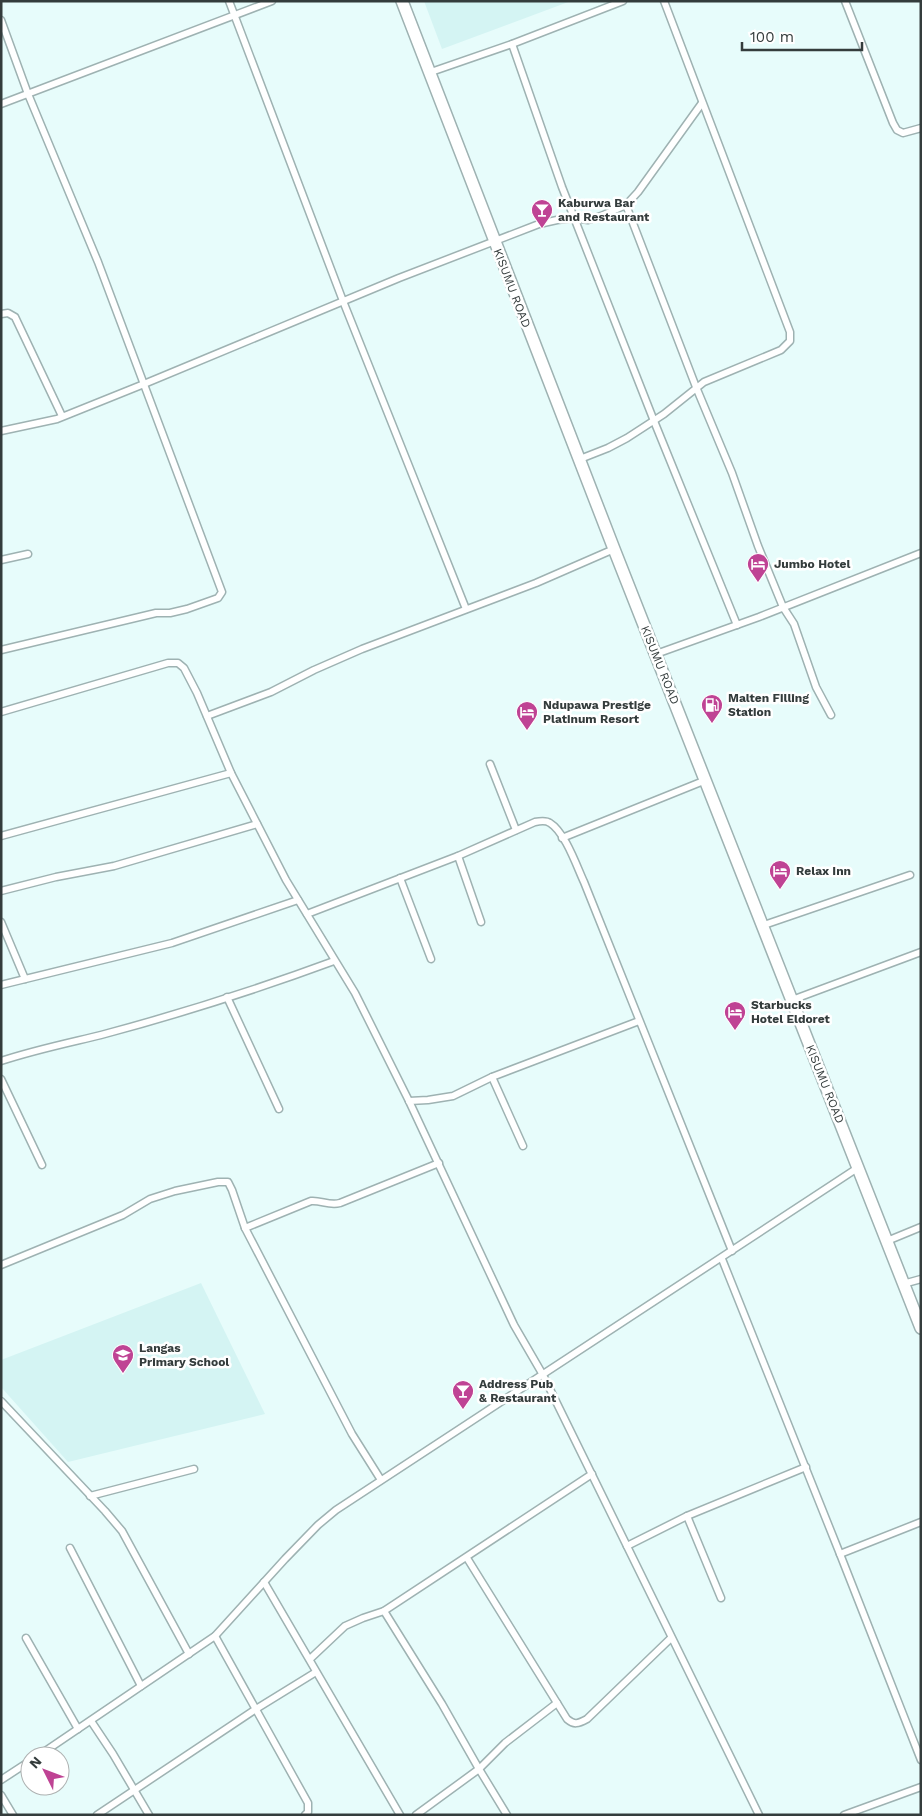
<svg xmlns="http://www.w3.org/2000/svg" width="922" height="1816" viewBox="0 0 922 1816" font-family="'Work Sans',sans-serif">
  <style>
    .built { fill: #d4f4f3 }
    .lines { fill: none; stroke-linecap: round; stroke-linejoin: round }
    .minor-casing { stroke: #9eb2b2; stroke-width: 9 }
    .trunk-casing { stroke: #9eb2b2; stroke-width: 14 }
    .minor { stroke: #fff; stroke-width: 6 }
    .trunk { stroke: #fff; stroke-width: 11 }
    .labels { text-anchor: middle; stroke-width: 5; stroke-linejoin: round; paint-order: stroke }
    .poi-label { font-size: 12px; font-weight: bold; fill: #343c3c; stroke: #fff; text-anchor: start }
    .street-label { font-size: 12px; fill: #343c3c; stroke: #fff }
  </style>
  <rect width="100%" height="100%" fill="#e7fcfb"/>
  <!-- built -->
  <g class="built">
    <polygon points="424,1 571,1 442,49"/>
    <polygon points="201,1283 265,1414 68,1462 1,1387 1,1360"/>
  </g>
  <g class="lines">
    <!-- minor casing -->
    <g class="minor-casing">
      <g id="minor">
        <polyline points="229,1 343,301 466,609"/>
        <polyline points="845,1 893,123 897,130 903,133 921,128"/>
        <polyline points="1,20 28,94 98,262 222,592 218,598 187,609 170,613 156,613 1,650"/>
        <polyline points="512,44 562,187 654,421 737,625"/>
        <polyline points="431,72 512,44 623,1"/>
        <polyline points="1,104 272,1"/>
        <polyline points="626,205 696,387 732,473 758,546 783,607 794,624 816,687 831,715"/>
        <polyline points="1,314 8,313 15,317 62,416"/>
        <polyline points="1,431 57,419 144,384 399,278 539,224 557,220 575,218 588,220 601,216 626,205 638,192 702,103"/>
        <polyline points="580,459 608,448 627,438 664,414 704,382 781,350 790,341 790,332 664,1"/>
        <polyline points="1,560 28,554"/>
        <polyline points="656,654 759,617 921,553"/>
        <polyline points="1,712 168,663 178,663 184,668 197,693 231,773 286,880 355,993 409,1101 514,1325 543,1375 759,1815"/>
        <polyline points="207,716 271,692 314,670 362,649 536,583 614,549"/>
        <polyline points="490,764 516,830"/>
        <polyline points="1,836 231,773"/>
        <polyline points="562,838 706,780"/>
        <polyline points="458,856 481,922"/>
        <polyline points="400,878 431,959"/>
        <polyline points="1,891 56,877 114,866 257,824"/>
        <path d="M 307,914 L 458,856 L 535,822 C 540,821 546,820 550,823 C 565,832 577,867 584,882 L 732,1251"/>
        <polyline points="1,922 25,979"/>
        <polyline points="764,925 910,875"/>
        <polyline points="1,985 172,943 298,900"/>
        <polyline points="227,997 279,1109"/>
        <polyline points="792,1000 921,952"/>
        <path d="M 1,1061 C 34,1050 68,1043 101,1035 C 180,1014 258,989 334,961"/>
        <polyline points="492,1077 523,1146"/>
        <polyline points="1,1079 42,1165"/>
        <polyline points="409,1101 428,1100 453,1096 492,1077 639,1021"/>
        <path d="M 245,1228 L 311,1201 C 321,1200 329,1206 340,1203 L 439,1163"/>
        <polyline points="887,1241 921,1227"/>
        <polyline points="722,1259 840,1554 921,1760"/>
        <polyline points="1,1265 123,1215 150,1199 175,1191 218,1182 228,1182 232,1190 245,1228 352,1434 381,1480"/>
        <polyline points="903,1284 921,1279"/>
        <polyline points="1,1401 105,1511 122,1531 189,1654"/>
        <polyline points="90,1496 194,1469"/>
        <polyline points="687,1516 721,1598"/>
        <polyline points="627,1546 687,1516 806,1467"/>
        <polyline points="70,1548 141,1686"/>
        <polyline points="840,1554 921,1522"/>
        <path d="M 467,1558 L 567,1719 C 574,1725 578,1724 587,1719 L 671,1638"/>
        <polyline points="264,1582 400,1815"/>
        <polyline points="384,1611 442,1704 479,1769 507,1815"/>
        <polyline points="215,1636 308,1803 308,1812 305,1815"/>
        <polyline points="26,1638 78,1729"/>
        <polyline points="310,1659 345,1626 363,1618 384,1611 592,1474"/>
        <polyline points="91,1721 113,1754 149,1815"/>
        <polyline points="38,1756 215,1636 285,1559 318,1525 336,1510 859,1167"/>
        <polyline points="1,1780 30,1761"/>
        <polyline points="1,1795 13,1815"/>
        <polyline points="97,1815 256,1709 316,1672"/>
        <polyline points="416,1815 479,1769 505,1743 557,1703"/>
        <polyline points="844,1815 921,1787"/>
      </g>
    </g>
    <!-- trunk casing -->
    <g class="trunk-casing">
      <polyline id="trunk" points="402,1 614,549 921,1328"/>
    </g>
    <!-- minor -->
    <use href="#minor" class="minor"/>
    <!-- trunk -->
    <use href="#trunk" class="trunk"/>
  </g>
  <!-- icons -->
  <defs>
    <g id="bar-pin" transform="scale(1.125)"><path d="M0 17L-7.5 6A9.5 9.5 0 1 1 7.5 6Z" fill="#bf4394" stroke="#fff"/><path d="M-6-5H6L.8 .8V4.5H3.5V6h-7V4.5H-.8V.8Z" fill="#fff"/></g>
    <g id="hotel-pin" transform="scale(1.125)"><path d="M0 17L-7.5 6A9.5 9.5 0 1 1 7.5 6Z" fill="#bf4394" stroke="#fff"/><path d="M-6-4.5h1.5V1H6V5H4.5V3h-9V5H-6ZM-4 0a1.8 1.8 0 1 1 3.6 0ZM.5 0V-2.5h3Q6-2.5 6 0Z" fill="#fff"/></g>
    <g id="fuel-pin" transform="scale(1.125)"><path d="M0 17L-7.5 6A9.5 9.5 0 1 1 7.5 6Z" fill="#bf4394" stroke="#fff"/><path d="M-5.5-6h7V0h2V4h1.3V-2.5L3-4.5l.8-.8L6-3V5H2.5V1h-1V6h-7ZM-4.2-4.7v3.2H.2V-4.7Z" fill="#fff"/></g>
    <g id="school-pin" transform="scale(1.125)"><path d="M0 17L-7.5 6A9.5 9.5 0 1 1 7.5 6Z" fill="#bf4394" stroke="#fff"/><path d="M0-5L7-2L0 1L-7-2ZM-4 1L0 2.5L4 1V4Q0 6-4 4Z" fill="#fff"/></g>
  </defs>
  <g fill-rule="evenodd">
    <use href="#bar-pin" x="542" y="210"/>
    <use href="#hotel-pin" x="758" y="564"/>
    <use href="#fuel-pin" x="712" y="705"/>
    <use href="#hotel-pin" x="527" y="712"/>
    <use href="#hotel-pin" x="780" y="871"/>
    <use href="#hotel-pin" x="735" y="1012"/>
    <use href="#school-pin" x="123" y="1355"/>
    <use href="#bar-pin" x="463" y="1391"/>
  </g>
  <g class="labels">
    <!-- poi labels -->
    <g class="poi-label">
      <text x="558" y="207">Kaburwa Bar<tspan x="558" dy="14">and Restaurant</tspan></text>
      <text x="774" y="568">Jumbo Hotel</text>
      <text x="728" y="702">Malten Filling<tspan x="728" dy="14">Station</tspan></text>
      <text x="543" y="709">Ndupawa Prestige<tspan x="543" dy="14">Platinum Resort</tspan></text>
      <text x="796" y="875">Relax Inn</text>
      <text x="751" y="1009">Starbucks<tspan x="751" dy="14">Hotel Eldoret</tspan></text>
      <text x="139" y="1352">Langas<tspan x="139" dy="14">Primary School</tspan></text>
      <text x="479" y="1388">Address Pub<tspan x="479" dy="14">&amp; Restaurant</tspan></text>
    </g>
    <!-- street labels -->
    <g class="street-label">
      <text transform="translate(512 288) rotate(69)" y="4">KISUMU ROAD</text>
      <text transform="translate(660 665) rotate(68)" y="4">KISUMU ROAD</text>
      <text transform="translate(825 1084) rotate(68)" y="4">KISUMU ROAD</text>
    </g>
  </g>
  <!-- border -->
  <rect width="922" height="1816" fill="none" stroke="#343c3c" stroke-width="5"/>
  <!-- north arrow -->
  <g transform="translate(45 1771) rotate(312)"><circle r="24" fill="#ffffff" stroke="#aeb1b1"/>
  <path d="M0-4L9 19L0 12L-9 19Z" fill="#bf4394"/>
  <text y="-8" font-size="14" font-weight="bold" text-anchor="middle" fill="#343c3c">N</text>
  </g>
  <!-- scale -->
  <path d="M742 42v8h120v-8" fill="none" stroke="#343c3c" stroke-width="2.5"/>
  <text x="750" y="42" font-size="15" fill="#343c3c" stroke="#ffffff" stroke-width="4" paint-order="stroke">100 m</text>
</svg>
